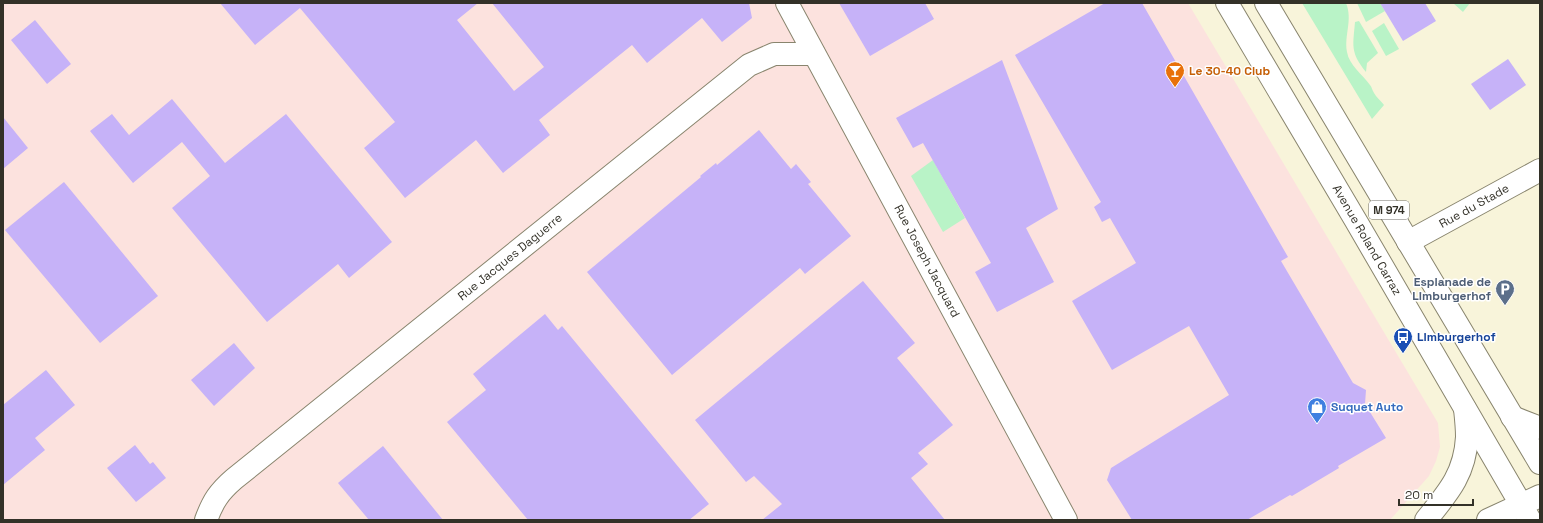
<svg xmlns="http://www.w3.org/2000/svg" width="1543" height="523" viewBox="0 0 1543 523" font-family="'Space Grotesk',sans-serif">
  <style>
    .industrial { fill: #fce2de }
    .green { fill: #b9f3c7 }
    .building { fill: #c6b2f8 }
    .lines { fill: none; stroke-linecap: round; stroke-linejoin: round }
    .street-casing { stroke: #89856e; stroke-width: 24 }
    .secondary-casing { stroke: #89856e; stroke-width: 24 }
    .primary-casing { stroke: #89856e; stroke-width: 24 }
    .street { stroke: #fff; stroke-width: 22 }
    .secondary { stroke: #fff; stroke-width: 22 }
    .primary { stroke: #fff; stroke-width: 22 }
    .labels { text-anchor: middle; stroke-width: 3; stroke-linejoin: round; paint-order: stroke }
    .shield { fill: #fff; stroke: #706f68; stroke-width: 1 }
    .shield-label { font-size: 11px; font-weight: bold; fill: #333128 }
    .food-label { font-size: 12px; font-weight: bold; fill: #c56008; stroke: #fff; text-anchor: start }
    .street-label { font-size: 12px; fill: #333128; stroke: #fff }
    .service-label { font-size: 12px; font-weight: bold; fill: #4e5e75; stroke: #fff; text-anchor: end }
    .transit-label { font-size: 12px; font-weight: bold; fill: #164399; stroke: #fff; text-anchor: start }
    .shop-label { font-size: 12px; font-weight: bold; fill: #366cbe; stroke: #fff; text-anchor: start }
  </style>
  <rect width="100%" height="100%" fill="#f8f4da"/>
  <!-- industrial -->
  <polygon class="industrial" points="3,3 1188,3 1438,423 1440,447 1436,461 1429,476 1390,520 3,520"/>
  <!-- green -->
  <g class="green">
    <path d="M 1302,3 L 1346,3 C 1353,20 1344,35 1347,52 C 1349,65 1362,74 1370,85 C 1372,87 1372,90 1374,93 C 1376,97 1381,101 1384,105 L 1372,119 Z"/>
    <polygon points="1357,3 1380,3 1385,11 1366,22"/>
    <polygon points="1453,3 1470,3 1463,12"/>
    <path d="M 1359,21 L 1378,53 L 1367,63 L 1366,72 C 1350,52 1353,46 1355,22 Z"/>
    <polygon points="1384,23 1399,49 1386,56 1372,31"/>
    <polygon points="933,160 965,218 943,232 911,176"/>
  </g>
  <!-- building -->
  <g class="building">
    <polygon points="220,3 478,3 457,20 514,91 544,67 492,3 749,3 752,18 722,42 702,18 647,63 632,45 539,120 550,135 503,173 476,140 405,198 364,148 395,122 300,8 255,45"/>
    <polygon points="839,3 925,3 934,19 870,56"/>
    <polygon points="1105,3 1142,3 1288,257 1281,261 1353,383 1366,390 1365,404 1386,438 1338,466 1339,468 1292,496 1290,495 1247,520 1132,520 1107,480 1111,468 1229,395 1189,326 1112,370 1072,301 1136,263 1110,218 1102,222 1094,207 1101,202 1015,55"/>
    <polygon points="1380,3 1425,3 1436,21 1403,41"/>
    <polygon points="35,20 71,64 47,84 11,40"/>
    <polygon points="1508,59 1526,85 1490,110 1471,84"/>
    <polygon points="1002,60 1058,209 1026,228 1054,282 997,312 975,272 991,263 923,143 913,148 896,118"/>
    <polygon points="172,99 225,163 286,114 392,242 349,278 338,264 267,322 172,208 210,176 182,142 133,183 90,131 112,114 129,135"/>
    <polygon points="3,117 28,148 3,169"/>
    <polygon points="759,130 791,169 796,164 811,182 808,184 851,236 805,274 800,268 672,375 587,272 701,177 700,176 716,163 717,165"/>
    <polygon points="64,182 158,296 100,343 5,230"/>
    <polygon points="863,281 915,343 897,358 953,425 918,453 928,464 911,478 945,520 762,520 782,504 754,476 746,482 695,420"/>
    <polygon points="545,314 558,330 562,326 709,504 689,520 528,520 447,422 486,390 473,374"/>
    <polygon points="234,343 255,368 214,406 191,380"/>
    <polygon points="46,370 75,405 35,438 45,450 3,485 3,405"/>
    <polygon points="135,445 150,464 153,462 166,478 136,502 107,468"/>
    <polygon points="383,446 443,520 369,520 338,483"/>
  </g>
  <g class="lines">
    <!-- street casing -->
    <g class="street-casing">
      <g id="street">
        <polyline points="787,3 1066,520"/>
        <polyline points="1408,242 1540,170"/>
        <path d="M 206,520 C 213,501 219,492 234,479 L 749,65 L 774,54 L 814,54"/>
      </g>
    </g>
    <!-- secondary casing -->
    <g class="secondary-casing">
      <g id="secondary">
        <polyline points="1512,417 1540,428"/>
        <path d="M 1426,520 C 1448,493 1465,474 1467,437 C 1467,428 1466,418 1465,409"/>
        <polyline points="1488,520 1540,496"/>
      </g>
    </g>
    <!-- primary casing -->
    <g class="primary-casing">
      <g id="primary">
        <polyline points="1227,3 1356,221 1530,520"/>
        <polyline points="1266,3 1540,463"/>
      </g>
    </g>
    <!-- street -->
    <use href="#street" class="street"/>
    <!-- secondary -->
    <use href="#secondary" class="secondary"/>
    <!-- primary -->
    <use href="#primary" class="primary"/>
  </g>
  <!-- icons -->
  <defs>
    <g id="bar-pin" transform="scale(1)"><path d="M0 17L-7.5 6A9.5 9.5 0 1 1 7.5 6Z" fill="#e8710a" stroke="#fff"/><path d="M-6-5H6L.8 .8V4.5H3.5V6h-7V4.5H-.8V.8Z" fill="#fff"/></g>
    <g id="parking-pin" transform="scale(1)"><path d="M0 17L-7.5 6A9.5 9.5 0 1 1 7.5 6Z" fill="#5c6f8a" stroke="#fff"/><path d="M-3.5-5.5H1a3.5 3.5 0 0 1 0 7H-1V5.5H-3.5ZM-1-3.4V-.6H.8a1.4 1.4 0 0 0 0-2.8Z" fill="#fff"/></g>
    <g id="bus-pin" transform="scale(1)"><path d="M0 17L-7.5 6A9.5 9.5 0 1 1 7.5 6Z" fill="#1a4fb4" stroke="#fff"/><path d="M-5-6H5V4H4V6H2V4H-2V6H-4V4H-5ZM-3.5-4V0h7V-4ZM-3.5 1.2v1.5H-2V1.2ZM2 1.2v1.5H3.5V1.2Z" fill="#fff"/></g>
    <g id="shop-pin" transform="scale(1)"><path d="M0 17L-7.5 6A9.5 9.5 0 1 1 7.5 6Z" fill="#3f7fe0" stroke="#fff"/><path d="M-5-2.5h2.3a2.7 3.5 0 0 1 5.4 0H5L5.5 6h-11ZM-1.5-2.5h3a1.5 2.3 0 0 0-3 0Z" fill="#fff"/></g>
  </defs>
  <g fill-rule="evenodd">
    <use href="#bar-pin" x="1175" y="71"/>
    <use href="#parking-pin" x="1505" y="289"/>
    <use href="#bus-pin" x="1403" y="337"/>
    <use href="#shop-pin" x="1317" y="407"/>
  </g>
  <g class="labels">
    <!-- shield labels -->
    <rect class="shield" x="1369" y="201" width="40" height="18" rx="3"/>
    <g class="shield-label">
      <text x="1389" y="214">M 974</text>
    </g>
    <!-- food labels -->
    <g class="food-label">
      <text x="1189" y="75">Le 30-40 Club</text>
    </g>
    <!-- street labels -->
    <g class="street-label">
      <text transform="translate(1474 206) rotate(-29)" y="4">Rue du Stade</text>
      <text transform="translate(1367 240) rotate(60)" y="4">Avenue Roland Carraz</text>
      <text transform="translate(510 257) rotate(-39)" y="4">Rue Jacques Daguerre</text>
      <text transform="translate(927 261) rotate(62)" y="4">Rue Joseph Jacquard</text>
    </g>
    <!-- service labels -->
    <g class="service-label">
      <text x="1491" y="286">Esplanade de<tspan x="1491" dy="14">Limburgerhof</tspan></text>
    </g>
    <!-- transit labels -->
    <g class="transit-label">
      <text x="1417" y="341">Limburgerhof</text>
    </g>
    <!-- shop labels -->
    <g class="shop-label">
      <text x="1331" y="411">Suquet Auto</text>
    </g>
  </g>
  <!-- border -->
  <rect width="1543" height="523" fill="none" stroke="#333128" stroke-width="8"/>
  <!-- scale -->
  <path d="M1399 499v6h74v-6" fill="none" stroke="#333128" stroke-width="2"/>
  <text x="1405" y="499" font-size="12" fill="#333128" stroke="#ffffff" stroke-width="3" paint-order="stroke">20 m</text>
</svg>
